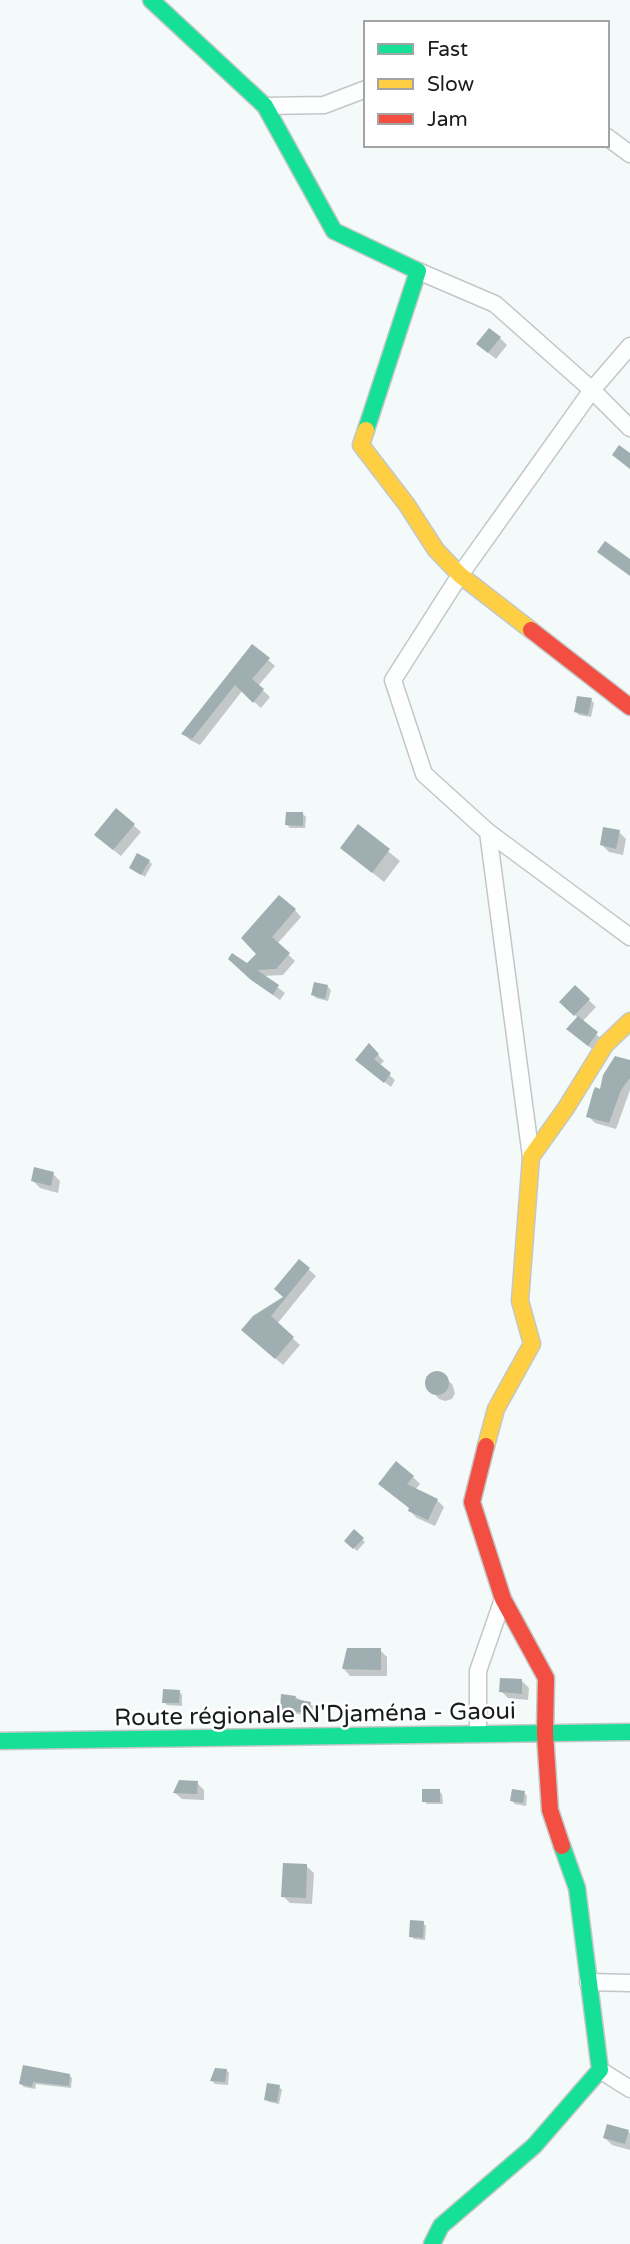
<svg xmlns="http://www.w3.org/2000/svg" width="630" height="2244" viewBox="0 0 630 2244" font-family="'Varela Round',sans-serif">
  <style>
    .shadow { fill: #0003 }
    .building { fill: #9fafb1 }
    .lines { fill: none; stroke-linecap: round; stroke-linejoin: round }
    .street-casing { stroke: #c3c7c7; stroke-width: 19 }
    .fast-casing { stroke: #c3c7c7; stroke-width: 19 }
    .slow-casing { stroke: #c3c7c7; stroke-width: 19 }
    .jam-casing { stroke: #c3c7c7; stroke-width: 19 }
    .street { stroke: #fdfefe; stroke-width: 16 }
    .fast { stroke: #16e098; stroke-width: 16 }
    .slow { stroke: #ffcf43; stroke-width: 16 }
    .jam { stroke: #f24e42; stroke-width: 16 }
    .labels { text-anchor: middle; stroke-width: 5; stroke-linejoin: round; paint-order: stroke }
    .street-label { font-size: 24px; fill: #1a1d1d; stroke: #fff }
  </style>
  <rect width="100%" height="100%" fill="#f4f9f9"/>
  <!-- shadow -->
  <g class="shadow">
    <polygon points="500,338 507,345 496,359 486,351"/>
    <polygon points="253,646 275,666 258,686 270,697 261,708 242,691 200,745 190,740 184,734"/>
    <polygon points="591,700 594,703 591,717 579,715 576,712"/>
    <polygon points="117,810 141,832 121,856 103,842"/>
    <polygon points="303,814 306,817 305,828 290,828 287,825"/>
    <polygon points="358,827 400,861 384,882 342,848"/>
    <polygon points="619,832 626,839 623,855 609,852 602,845"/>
    <polygon points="149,861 152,864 145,877 134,870"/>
    <polygon points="295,910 301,917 277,944 295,961 283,975 263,976 285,993 280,1000 260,986 230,959 248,965 258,954 243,938"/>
    <polygon points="316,984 328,987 331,990 328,1001 316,998 313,995"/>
    <polygon points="575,987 596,1007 582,1022 604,1041 596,1052 575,1036 578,1018 562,1002"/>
    <polygon points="369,1046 384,1061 379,1066 395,1080 391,1087 363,1065"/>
    <polygon points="630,1061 630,1090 616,1129 595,1123 588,1116 601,1091"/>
    <polygon points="53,1174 60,1181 58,1193 40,1188 33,1181"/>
    <polygon points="299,1261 316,1276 277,1324 300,1345 283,1365 250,1336 285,1298"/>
    <polygon points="439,1373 452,1384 455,1393 452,1399 445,1401 439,1399 427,1385 430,1376"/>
    <polygon points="413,1477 420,1484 415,1490 437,1500 444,1507 435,1526 417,1518 410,1511 411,1509 388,1490"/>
    <polygon points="354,1532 365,1542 357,1551 346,1541"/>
    <polygon points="380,1650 387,1657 387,1676 350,1676 344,1669"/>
    <polygon points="522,1681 529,1688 528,1700 508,1698 501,1691"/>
    <polygon points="179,1691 182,1695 182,1706 167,1705 164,1702"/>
    <polygon points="295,1697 313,1706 312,1716 285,1712 282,1709"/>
    <polygon points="197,1783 204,1790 204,1800 182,1799 175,1793"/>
    <polygon points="439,1791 442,1794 443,1804 427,1804 424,1801"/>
    <polygon points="524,1793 527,1796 526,1806 515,1804 512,1801"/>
    <polygon points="306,1866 314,1873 312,1904 290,1903 283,1896"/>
    <polygon points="423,1923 426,1926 425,1940 414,1939 411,1936"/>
    <polygon points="226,2070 229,2073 228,2085 215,2084 212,2081"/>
    <polygon points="69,2075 72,2078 71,2088 36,2084 35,2089 24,2087 21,2084"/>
    <polygon points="279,2087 282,2090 279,2104 269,2102 265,2099"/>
    <polygon points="628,2132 630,2133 630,2150 612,2145 605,2138"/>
  </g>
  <!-- building -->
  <g class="building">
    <polygon points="489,328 501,337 488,353 476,344"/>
    <polygon points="619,445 630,453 630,469 612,455"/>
    <polygon points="605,541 630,559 630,576 597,552"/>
    <polygon points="252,644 270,658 252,679 264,689 253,703 235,685 192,739 181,734"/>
    <polygon points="577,696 592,698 588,715 574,712"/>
    <polygon points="116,808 135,824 113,850 94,835"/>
    <polygon points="286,812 303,812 303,826 285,825"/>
    <polygon points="358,824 390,849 372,873 340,848"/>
    <polygon points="603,827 620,830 616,849 600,845"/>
    <polygon points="137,853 150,860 141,875 129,868"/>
    <polygon points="279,895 296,909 272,937 290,953 276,969 257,970 279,985 273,995 251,980 228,959 232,953 247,963 256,954 241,938"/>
    <polygon points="314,982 328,985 325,999 311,995"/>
    <polygon points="575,985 590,999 574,1016 559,1002"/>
    <polygon points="578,1016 598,1032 588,1046 566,1029"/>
    <polygon points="369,1043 379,1054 374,1059 391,1073 384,1083 355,1060"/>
    <polygon points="615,1056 630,1060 630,1078 621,1090 609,1123 586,1117 593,1092 595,1087 600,1089 603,1075"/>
    <polygon points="34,1167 54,1172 51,1186 31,1181"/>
    <polygon points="299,1259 310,1268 271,1316 294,1337 275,1359 241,1330 253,1316 283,1297 274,1289"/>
    <circle cx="437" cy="1383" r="12"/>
    <polygon points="396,1461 414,1476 407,1484 438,1499 428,1520 408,1511 409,1508 378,1484"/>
    <polygon points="354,1529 364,1538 353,1549 344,1541"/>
    <polygon points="347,1648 381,1648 381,1670 342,1669"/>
    <polygon points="500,1678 522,1679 522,1694 499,1692"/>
    <polygon points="163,1689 180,1690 179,1703 162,1703"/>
    <polygon points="281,1694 296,1696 295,1699 311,1702 309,1713 280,1710"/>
    <polygon points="179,1780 198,1781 197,1794 173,1793"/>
    <rect x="422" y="1789" width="18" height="13"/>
    <polygon points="512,1789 525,1791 523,1803 510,1801"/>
    <polygon points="283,1863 307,1864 306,1898 281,1897"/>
    <polygon points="410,1920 424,1921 423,1938 409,1937"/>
    <polygon points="23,2065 70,2074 69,2086 33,2082 32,2087 19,2084"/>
    <polygon points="215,2068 227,2069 225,2082 210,2081"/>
    <polygon points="267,2083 280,2085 277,2102 264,2100"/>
    <polygon points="607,2124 629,2130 625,2144 603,2138"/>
  </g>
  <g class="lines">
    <!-- street casing -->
    <g class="street-casing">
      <g id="street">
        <polyline points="265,106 324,105 366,89"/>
        <polyline points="607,137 630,154"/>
        <polyline points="418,271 495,304 592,390 630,428"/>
        <polyline points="488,832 630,937"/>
        <polyline points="531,1157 488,832 424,774 393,680 460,575 592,390 630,346"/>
        <polyline points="478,1734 478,1671 503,1599"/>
        <polyline points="588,1982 630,1983"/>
        <polyline points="600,2070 630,2089"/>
      </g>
    </g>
    <!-- fast casing -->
    <g class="fast-casing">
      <g id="fast">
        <polyline points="151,0 265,106 334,231 418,271 366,430"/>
        <polyline points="0,1741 630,1732"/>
        <polyline points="432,2244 441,2226 534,2146 600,2070 577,1888 562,1846"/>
      </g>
    </g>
    <!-- slow casing -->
    <g class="slow-casing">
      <g id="slow">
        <polyline points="366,430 361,445 407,505 436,550 460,575 531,630"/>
        <polyline points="486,1446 496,1409 532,1344 520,1301 531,1157 566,1108 605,1045 630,1021"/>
      </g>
    </g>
    <!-- jam casing -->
    <g class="jam-casing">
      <g id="jam">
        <polyline points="531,630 630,707"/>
        <polyline points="486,1446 472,1502 503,1599 546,1678 545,1734 550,1810 562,1846"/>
      </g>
    </g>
    <!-- street -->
    <use href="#street" class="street"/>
    <!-- fast -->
    <use href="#fast" class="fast"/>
    <!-- slow -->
    <use href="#slow" class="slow"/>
    <!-- jam -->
    <use href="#jam" class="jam"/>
  </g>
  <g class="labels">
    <!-- street labels -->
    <g class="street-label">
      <text transform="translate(315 1714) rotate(-1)" y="8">Route régionale N'Djaména - Gaoui</text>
    </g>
  </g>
  <!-- legend -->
  <rect x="364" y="21" width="245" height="126" fill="#ffffff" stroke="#a3a5a5" stroke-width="2"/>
  <rect x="378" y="44" width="35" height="10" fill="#16e098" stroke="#a3a5a5" stroke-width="2"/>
  <text x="427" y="56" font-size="21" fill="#1a1d1d">Fast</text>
  <rect x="378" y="79" width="35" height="10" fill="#ffcf43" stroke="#a3a5a5" stroke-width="2"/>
  <text x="427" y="91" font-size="21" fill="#1a1d1d">Slow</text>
  <rect x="378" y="114" width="35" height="10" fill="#f24e42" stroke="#a3a5a5" stroke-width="2"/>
  <text x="427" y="126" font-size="21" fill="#1a1d1d">Jam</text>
</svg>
